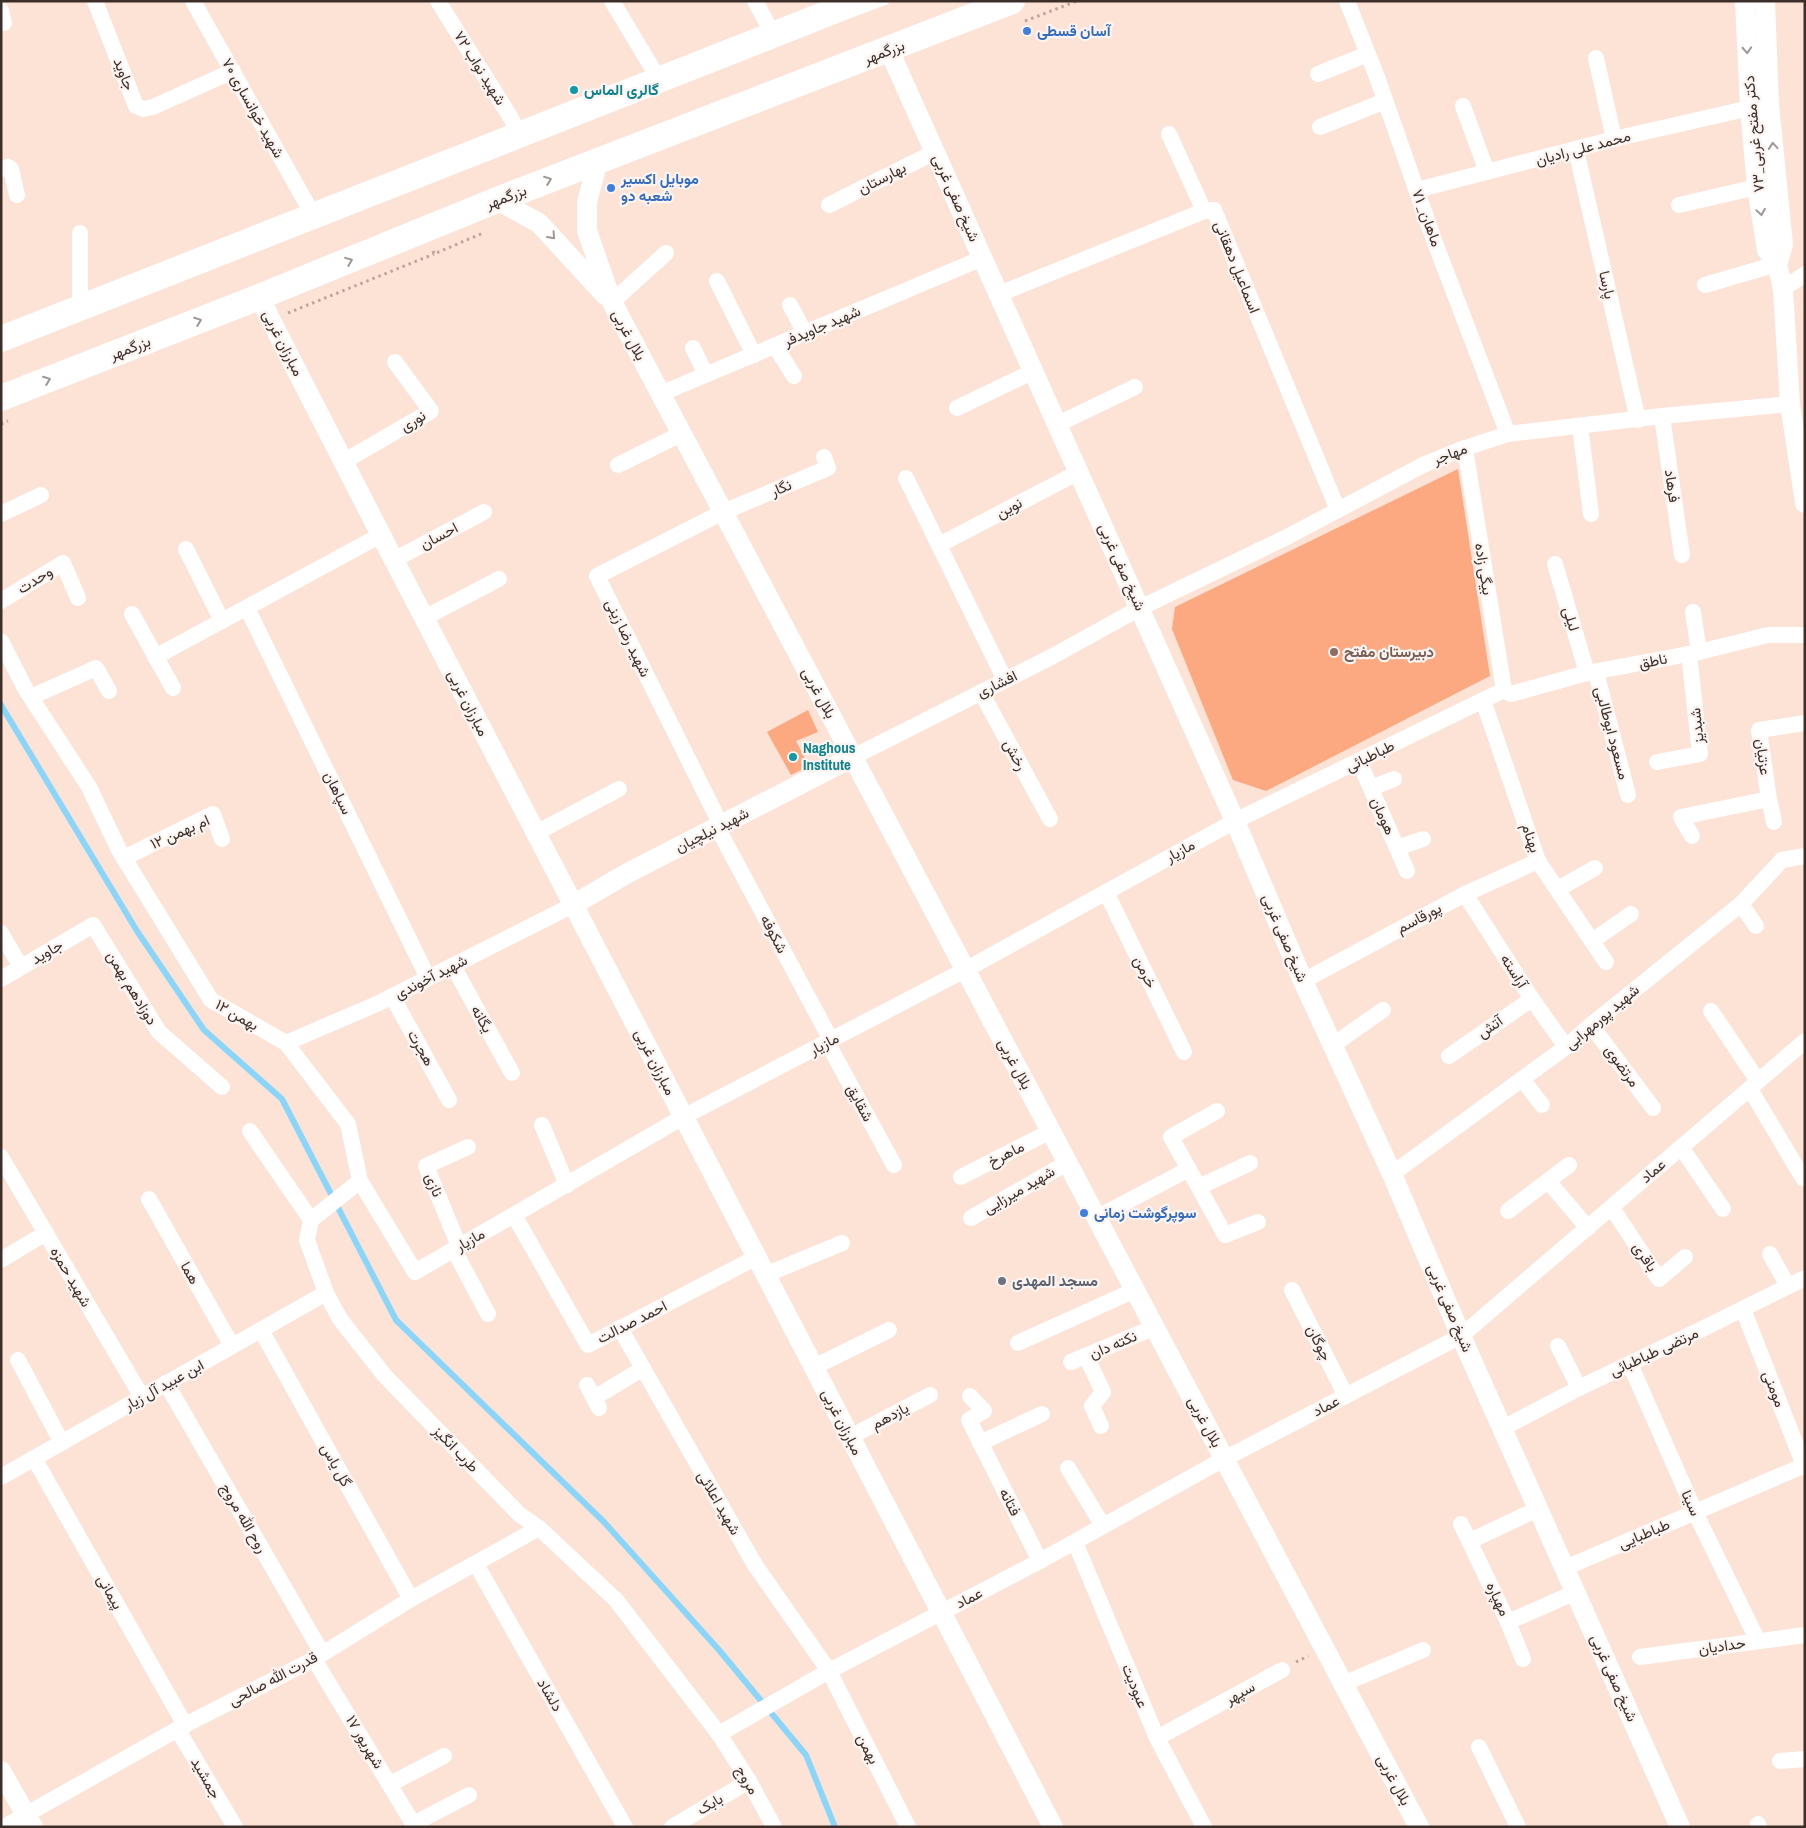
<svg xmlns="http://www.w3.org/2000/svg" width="1806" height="1828" viewBox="0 0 1806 1828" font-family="'Archivo Narrow',Vazirmatn,sans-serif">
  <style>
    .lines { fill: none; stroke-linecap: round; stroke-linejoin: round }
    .stream { stroke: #8ad6fa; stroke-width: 6 }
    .building { fill: #fca880 }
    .path { stroke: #bca69c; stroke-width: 3; stroke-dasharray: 2.5 4; stroke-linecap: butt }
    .service { stroke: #fff; stroke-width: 8 }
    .minor { stroke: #fff; stroke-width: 16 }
    .tertiary { stroke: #fff; stroke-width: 20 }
    .primary { stroke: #fff; stroke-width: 26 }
    .oneway { stroke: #9e9794 }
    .shop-dot { fill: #3f7fe0; stroke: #fbf4f1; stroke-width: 2 }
    .culture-dot { fill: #0f9aa8; stroke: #fbf4f1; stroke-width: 2 }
    .education-dot { fill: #8d6e63; stroke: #fbf4f1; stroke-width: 2 }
    .worship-dot { fill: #6b7280; stroke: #fbf4f1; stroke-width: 2 }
    .labels { text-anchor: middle; stroke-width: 4.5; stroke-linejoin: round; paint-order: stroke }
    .shop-label { font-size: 15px; font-weight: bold; fill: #366cbe; stroke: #fbf4f1; text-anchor: start }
    .street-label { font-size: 15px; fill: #3c2f2a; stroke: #fbf4f1 }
    .culture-label { font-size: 15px; font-weight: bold; fill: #0d838f; stroke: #fbf4f1; text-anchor: start }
    .education-label { font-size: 15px; font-weight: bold; fill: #785e54; stroke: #fbf4f1; text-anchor: start }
    .worship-label { font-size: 15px; font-weight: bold; fill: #5b616d; stroke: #fbf4f1; text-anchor: start }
  </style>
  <rect width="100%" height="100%" fill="#fde2d6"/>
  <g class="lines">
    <!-- stream -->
    <polyline class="stream" points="1,705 137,931 204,1030 282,1099 396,1320 604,1522 719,1650 806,1755 835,1827"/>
  </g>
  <!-- building -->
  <g class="building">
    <polygon points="1458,469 1490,676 1266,791 1233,780 1172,629 1175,607"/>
    <polygon points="808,710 818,732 796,741 809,766 791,775 767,732"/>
  </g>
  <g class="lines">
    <!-- path -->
    <g class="path">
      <polyline points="1025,21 1077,1"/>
      <polyline points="433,251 434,254 483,233"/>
      <polyline points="288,313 434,254"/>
      <polyline points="1,424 8,421"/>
      <polyline points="1296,1662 1308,1656"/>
    </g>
    <!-- service -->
    <polyline class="service" points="861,10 885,1"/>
    <!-- minor -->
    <g class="minor">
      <polyline points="95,1 136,106 143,109 153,107 233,71"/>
      <polyline points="193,1 313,215"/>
      <polyline points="438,1 511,118 520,136"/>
      <polyline points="612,1 660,81"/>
      <polyline points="755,1 773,34"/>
      <polyline points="1347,1 1377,77 1434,240 1508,434"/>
      <polyline points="1,10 4,23"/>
      <polyline points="1596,58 1614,139"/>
      <polyline points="1318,74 1368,54"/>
      <polyline points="1463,106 1487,172"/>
      <polyline points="1320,127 1385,101"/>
      <polyline points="1169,134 1204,211"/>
      <polyline points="1576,150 1638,420"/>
      <polyline points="1,169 8,167 11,169 17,195"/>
      <polyline points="1417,190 1614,139 1750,108"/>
      <polyline points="829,205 935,152"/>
      <polyline points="1679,205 1757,187"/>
      <polyline points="717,281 754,355"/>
      <polyline points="1705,285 1777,264"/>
      <polyline points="1783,289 1805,274"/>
      <polyline points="999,294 1204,211 1214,210 1338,510"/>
      <polyline points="612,302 666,253"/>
      <polyline points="790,305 805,333"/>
      <polyline points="80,307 80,233"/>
      <polyline points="775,346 794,376"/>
      <polyline points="693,348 706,375"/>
      <polyline points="660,394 983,258"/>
      <polyline points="957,408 1034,371"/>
      <polyline points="1662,416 1682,555"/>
      <polyline points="1058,424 1135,387"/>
      <polyline points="1580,426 1591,514"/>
      <polyline points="1465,448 1504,690"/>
      <polyline points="343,462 431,411 395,362"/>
      <polyline points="618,465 681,434"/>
      <polyline points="906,478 1005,680"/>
      <polyline points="1,514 41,495"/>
      <polyline points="939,545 1079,472"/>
      <polyline points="186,549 222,621"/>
      <polyline points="394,560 484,512"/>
      <polyline points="1555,564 1587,673"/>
      <polyline points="1,601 63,563 78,598"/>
      <polyline points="247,608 428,978"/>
      <polyline points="1693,612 1699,652"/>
      <polyline points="132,614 173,688"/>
      <polyline points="424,618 499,579"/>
      <polyline points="1,641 26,690 89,787 119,850 211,1000 286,1043 348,1124 360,1181 415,1272 683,1117 965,970 1235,821 1504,690"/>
      <polyline points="155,657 381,535"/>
      <polyline points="1596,672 1628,795"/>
      <polyline points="1504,690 1511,694 1587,673 1699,652 1768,635 1805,635"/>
      <polyline points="981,692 1050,819"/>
      <polyline points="31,697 96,668 109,691"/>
      <polyline points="1483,700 1538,861 1606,962"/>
      <polyline points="853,757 1053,656 1140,608 1287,537 1423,465 1465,448 1508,434 1662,416 1790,404"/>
      <polyline points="1359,761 1407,871"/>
      <polyline points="1657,762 1700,754 1689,654"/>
      <polyline points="1371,788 1394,779"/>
      <polyline points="1774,822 1769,799 1759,730 1805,723"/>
      <polyline points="721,825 597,576 723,512 828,468 824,457"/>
      <polyline points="717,827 831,1040"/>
      <polyline points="536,833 619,789"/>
      <polyline points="1692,836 1681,817 1769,799"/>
      <polyline points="1397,848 1423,839"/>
      <polyline points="124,858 213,814 222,839"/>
      <polyline points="1558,889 1595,868"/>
      <polyline points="1106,892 1184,1052"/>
      <polyline points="1465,894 1532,999 1566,1047"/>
      <polyline points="1741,904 1756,926"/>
      <polyline points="1,933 21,967"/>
      <polyline points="1592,941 1631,914"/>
      <polyline points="453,966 512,1073"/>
      <polyline points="1,979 93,925 159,1032 222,1087"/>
      <polyline points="1303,981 1465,894 1538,861"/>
      <polyline points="392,996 449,1100"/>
      <polyline points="1711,1011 1758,1081"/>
      <polyline points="1591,1025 1653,1108"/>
      <polyline points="827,1042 894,1165"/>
      <polyline points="286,1043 379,1003 573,905"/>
      <polyline points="1333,1045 1383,1010"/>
      <polyline points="1449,1056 1532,999"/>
      <polyline points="1523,1080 1542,1105"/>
      <polyline points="1750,1089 1803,1178"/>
      <polyline points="1217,1111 1171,1137 1225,1235 1258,1222"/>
      <polyline points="542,1125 567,1185"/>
      <polyline points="250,1131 311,1220 307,1240 326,1293 340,1319 385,1376 519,1514 539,1528 616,1600 719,1734 749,1781 774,1827"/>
      <polyline points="1681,1147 1723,1209"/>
      <polyline points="1,1157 142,1397"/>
      <polyline points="1392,1174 1566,1047 1591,1025 1741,904 1782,860 1805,856"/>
      <polyline points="961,1177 1051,1131"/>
      <polyline points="1548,1181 1588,1228"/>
      <polyline points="1199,1187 1250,1163"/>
      <polyline points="149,1199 232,1346"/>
      <polyline points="1612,1208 1659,1279 1685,1257"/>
      <polyline points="1508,1211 1569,1165"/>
      <polyline points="514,1215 588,1345 757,1257"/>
      <polyline points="971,1218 1067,1163"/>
      <polyline points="1096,1218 1189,1169"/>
      <polyline points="311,1220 360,1181"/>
      <polyline points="459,1246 426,1166 468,1147"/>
      <polyline points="454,1250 488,1314"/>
      <polyline points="1770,1254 1788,1286"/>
      <polyline points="1,1260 46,1233"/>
      <polyline points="765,1275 842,1243"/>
      <polyline points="1292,1290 1346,1396"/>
      <polyline points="1743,1309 1805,1468"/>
      <polyline points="620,1328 755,1565 829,1671 908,1827"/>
      <polyline points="261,1330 411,1599"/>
      <polyline points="1018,1343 1135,1290"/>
      <polyline points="1558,1346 1579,1388"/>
      <polyline points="1086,1356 1103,1392 1092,1406 1101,1426"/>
      <polyline points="18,1360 62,1443"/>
      <polyline points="1071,1362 1155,1327"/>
      <polyline points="1630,1364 1695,1512 1758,1641"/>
      <polyline points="814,1367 889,1330"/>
      <polyline points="166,1383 322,1653"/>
      <polyline points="587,1385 599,1408"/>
      <polyline points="970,1396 984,1411 969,1420 1040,1561"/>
      <polyline points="594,1398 642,1369"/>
      <polyline points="1503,1428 1579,1388 1700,1330 1805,1278"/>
      <polyline points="850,1437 930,1395"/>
      <polyline points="980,1443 1042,1414"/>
      <polyline points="34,1458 185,1725"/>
      <polyline points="1068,1468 1103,1526"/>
      <polyline points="1,1477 326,1293"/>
      <polyline points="1461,1524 1508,1622 1523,1659"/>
      <polyline points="1470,1541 1538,1509"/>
      <polyline points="1075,1542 1157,1738 1204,1827"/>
      <polyline points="476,1564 625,1827"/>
      <polyline points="1565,1568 1805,1465"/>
      <polyline points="1508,1622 1576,1592"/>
      <polyline points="1640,1657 1805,1635"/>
      <polyline points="314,1659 415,1827"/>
      <polyline points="1343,1684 1423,1650"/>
      <polyline points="178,1730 235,1827"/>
      <polyline points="719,1734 829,1671 1040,1561 1224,1459 1461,1336 1805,1041"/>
      <polyline points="1157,1738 1282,1670"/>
      <polyline points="1479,1747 1518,1827"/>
      <polyline points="1780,1761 1805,1759"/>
      <polyline points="390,1784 444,1756"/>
      <polyline points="413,1824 469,1795"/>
      <polyline points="1758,1824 1759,1827"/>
      <polyline points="4,1827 185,1725 314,1659 411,1599 539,1528"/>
      <polyline points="672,1827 749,1781"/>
    </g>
    <!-- tertiary -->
    <g class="tertiary">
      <polyline points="1745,1 1750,108 1757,187 1767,250 1777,264 1783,289 1790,404 1805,503"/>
      <polyline points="1765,1 1769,104 1783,245 1777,264"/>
      <polyline points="889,50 1235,821 1303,981 1392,1174 1461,1336 1680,1827"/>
      <polyline points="598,161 587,202 587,231 612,302 1419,1827"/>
      <polyline points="497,200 539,223 605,295"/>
      <polyline points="259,297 381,535 1053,1827"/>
      <polyline points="573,905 626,874 853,757"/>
      <polyline points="1,1771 33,1827"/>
    </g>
    <!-- primary -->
    <g class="primary">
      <polyline points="1,339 859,1"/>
      <polyline points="1,398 259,297 497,200 1012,1"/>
    </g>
  </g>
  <!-- one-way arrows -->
  <defs><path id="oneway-chevron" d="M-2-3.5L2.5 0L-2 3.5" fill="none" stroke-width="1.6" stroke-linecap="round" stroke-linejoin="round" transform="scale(1.25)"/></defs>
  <g class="oneway">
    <use href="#oneway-chevron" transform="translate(1747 50) rotate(87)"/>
    <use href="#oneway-chevron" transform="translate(1773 146) rotate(-95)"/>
    <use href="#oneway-chevron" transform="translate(548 180) rotate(-21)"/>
    <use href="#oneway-chevron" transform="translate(1761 212) rotate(81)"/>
    <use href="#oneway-chevron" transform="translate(552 236) rotate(48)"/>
    <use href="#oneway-chevron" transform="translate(349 261) rotate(-22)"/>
    <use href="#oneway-chevron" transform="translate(198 321) rotate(-21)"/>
    <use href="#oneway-chevron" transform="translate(47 380) rotate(-21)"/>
  </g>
  <!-- markers -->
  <g class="shop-dot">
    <circle cx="1027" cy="31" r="5"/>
    <circle cx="611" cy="188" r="5"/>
    <circle cx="1084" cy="1213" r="5"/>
  </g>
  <g class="culture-dot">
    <circle cx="574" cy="90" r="5"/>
    <circle cx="793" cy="757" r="5"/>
  </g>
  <circle class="education-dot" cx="1334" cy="652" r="5"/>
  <circle class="worship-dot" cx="1002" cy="1281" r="5"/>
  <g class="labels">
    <!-- shop labels -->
    <g class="shop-label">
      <text x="1037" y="36">آسان قسطی</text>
      <text x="621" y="184">موبایل اکسیر<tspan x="621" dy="17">شعبه دو</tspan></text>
      <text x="1094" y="1218">سوپرگوشت زمانی</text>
    </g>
    <!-- street labels -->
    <g class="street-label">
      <text transform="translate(884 52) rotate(-21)" y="5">بزرگمهر</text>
      <text transform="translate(480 68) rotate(58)" y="5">شهید نواب ۷۲</text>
      <text transform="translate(124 74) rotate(68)" y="5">جاوید</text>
      <text transform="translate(253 108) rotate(61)" y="5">شهید خوانساری ۷۰</text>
      <text transform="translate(1754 134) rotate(-95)" y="5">۷۳_دکتر مفتح غربی</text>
      <text transform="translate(1583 148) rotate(-15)" y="5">محمد علی رادیان</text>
      <text transform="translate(882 178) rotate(-27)" y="5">بهارستان</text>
      <text transform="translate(506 197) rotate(-21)" y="5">بزرگمهر</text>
      <text transform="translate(956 198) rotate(66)" y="5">شیخ صفی غربی</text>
      <text transform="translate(1427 218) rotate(70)" y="5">۷۱ _ماهان</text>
      <text transform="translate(1237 267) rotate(68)" y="5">اسماعیل دهقانی</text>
      <text transform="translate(1607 285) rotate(77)" y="5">پارسا</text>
      <text transform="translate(822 326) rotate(-23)" y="5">شهید جاویدفر</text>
      <text transform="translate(629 335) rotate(62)" y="5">بلال غربی</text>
      <text transform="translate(283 343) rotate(63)" y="5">مبارزان غربی</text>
      <text transform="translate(130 348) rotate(-21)" y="5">بزرگمهر</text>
      <text transform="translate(413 421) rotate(-31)" y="5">نوری</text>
      <text transform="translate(1450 454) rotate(-21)" y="5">مهاجر</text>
      <text transform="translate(1672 486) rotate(82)" y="5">فرهاد</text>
      <text transform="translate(781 488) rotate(-23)" y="5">نگار</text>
      <text transform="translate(1009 508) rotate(-28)" y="5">نوین</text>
      <text transform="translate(439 536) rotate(-28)" y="5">احسان</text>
      <text transform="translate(1122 567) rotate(66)" y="5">شیخ صفی غربی</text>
      <text transform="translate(1484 569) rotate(81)" y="5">بیگی زاده</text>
      <text transform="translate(35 580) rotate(-32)" y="5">وحدت</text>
      <text transform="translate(1571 619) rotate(73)" y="5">لیلی</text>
      <text transform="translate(628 638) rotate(64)" y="5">شهید رضا زینی</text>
      <text transform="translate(1653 661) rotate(-11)" y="5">ناطق</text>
      <text transform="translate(997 684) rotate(-26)" y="5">افشاری</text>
      <text transform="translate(819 693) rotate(62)" y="5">بلال غربی</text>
      <text transform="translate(468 703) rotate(63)" y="5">مبارزان غربی</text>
      <text transform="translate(1697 726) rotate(-96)" y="5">شبدیز</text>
      <text transform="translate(1612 733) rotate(75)" y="5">مسعود ابوطالبی</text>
      <text transform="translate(1015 755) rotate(62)" y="5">رخش</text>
      <text transform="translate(1370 756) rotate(-26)" y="5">طباطبائی</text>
      <text transform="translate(1763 757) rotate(82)" y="5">عزتیان</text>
      <text transform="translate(338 793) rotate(64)" y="5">سپاهان</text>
      <text transform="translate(1383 816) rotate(66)" y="5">هومان</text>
      <text transform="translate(712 830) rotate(-27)" y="5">شهید نیلچیان</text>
      <text transform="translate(180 832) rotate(-24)" y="5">۱۲ ام بهمن</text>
      <text transform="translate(1531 838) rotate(71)" y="5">بهنام</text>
      <text transform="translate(1180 851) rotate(-29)" y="5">مازیار</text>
      <text transform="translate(1419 918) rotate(-28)" y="5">پورقاسم</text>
      <text transform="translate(774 934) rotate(62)" y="5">شکوفه</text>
      <text transform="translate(1285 938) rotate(67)" y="5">شیخ صفی غربی</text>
      <text transform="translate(47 952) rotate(-30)" y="5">جاوید</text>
      <text transform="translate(1514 971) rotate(58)" y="5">آراسته</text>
      <text transform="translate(1145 972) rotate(64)" y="5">خرمن</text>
      <text transform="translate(431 977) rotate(-27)" y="5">شهید آخوندی</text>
      <text transform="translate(132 988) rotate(59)" y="5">دوزادهم بهمن</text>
      <text transform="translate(237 1015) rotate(30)" y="5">۱۲ بهمن</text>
      <text transform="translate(1602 1017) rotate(-40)" y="5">شهید پورمهرابی</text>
      <text transform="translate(482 1019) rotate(61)" y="5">یگانه</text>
      <text transform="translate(1490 1027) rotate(-35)" y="5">آتش</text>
      <text transform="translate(824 1044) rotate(-28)" y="5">مازیار</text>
      <text transform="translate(421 1048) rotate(61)" y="5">هجرت</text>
      <text transform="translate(655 1062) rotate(63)" y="5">مبارزان غربی</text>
      <text transform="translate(1015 1064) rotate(62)" y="5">بلال غربی</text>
      <text transform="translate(1622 1066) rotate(54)" y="5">مرتضوی</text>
      <text transform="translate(860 1103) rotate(62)" y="5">شقایق</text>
      <text transform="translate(1006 1154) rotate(-27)" y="5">ماهرخ</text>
      <text transform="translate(1653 1171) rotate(-41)" y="5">عماد</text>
      <text transform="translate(434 1185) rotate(68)" y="5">نازی</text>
      <text transform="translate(1019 1190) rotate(-30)" y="5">شهید میرزایی</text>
      <text transform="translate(470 1240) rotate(-30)" y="5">مازیار</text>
      <text transform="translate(1645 1257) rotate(56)" y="5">باقری</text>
      <text transform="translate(190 1273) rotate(60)" y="5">هما</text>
      <text transform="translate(71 1277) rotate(60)" y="5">شهید حمزه</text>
      <text transform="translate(1450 1308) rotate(67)" y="5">شیخ صفی غربی</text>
      <text transform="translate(632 1322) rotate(-27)" y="5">احمد صدالت</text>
      <text transform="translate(1319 1343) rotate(63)" y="5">چوگان</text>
      <text transform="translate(1113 1345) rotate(-23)" y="5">نکته دان</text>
      <text transform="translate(1654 1352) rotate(-25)" y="5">مرتضی طباطبائی</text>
      <text transform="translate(164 1385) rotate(-29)" y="5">ابن عبید آل زیار</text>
      <text transform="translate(1774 1389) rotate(69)" y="5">مومنی</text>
      <text transform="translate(1326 1406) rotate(-27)" y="5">عماد</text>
      <text transform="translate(890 1416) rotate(-28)" y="5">یازدهم</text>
      <text transform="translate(842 1422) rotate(63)" y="5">مبارزان غربی</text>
      <text transform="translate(1205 1422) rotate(62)" y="5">بلال غربی</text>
      <text transform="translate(456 1449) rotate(46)" y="5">طرب انگیز</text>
      <text transform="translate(336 1465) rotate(61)" y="5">گل یاس</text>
      <text transform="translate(1010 1502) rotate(63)" y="5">فتانه</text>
      <text transform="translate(719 1503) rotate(60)" y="5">شهید اعلائی</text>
      <text transform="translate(1691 1503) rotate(66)" y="5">سینا</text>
      <text transform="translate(244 1518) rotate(60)" y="5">روح الله مروج</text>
      <text transform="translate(1644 1534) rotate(-23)" y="5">طباطبایی</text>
      <text transform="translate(110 1592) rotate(60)" y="5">پیمانی</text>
      <text transform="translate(969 1598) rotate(-27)" y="5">عماد</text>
      <text transform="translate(1498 1599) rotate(65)" y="5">مهپاره</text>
      <text transform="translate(1722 1646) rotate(-8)" y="5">حدادیان</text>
      <text transform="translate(1614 1678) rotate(66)" y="5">شیخ صفی غربی</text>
      <text transform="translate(273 1679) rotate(-28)" y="5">قدرت الله صالحی</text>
      <text transform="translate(1135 1686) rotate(68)" y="5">عبودیت</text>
      <text transform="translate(1240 1693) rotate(-29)" y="5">سپهر</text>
      <text transform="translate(550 1695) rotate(60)" y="5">دلشاد</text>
      <text transform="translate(365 1742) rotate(59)" y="5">۱۷ شهریور</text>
      <text transform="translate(868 1749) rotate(63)" y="5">بهمن</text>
      <text transform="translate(206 1778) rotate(60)" y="5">جمشید</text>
      <text transform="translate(747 1780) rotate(59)" y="5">مروج</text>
      <text transform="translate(1394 1780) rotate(62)" y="5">بلال غربی</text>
      <text transform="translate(710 1804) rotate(-31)" y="5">بابک</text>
    </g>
    <!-- culture labels -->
    <g class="culture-label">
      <text x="584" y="95">گالری الماس</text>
      <text x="803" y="753">Naghous<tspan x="803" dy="17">Institute</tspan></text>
    </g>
    <!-- education labels -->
    <g class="education-label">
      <text x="1344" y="657">دبیرستان مفتح</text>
    </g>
    <!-- worship labels -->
    <g class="worship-label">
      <text x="1012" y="1286">مسجد المهدی</text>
    </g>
  </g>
  <!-- border -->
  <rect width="1806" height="1828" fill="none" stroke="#3c2f2a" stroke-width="5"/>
</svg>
